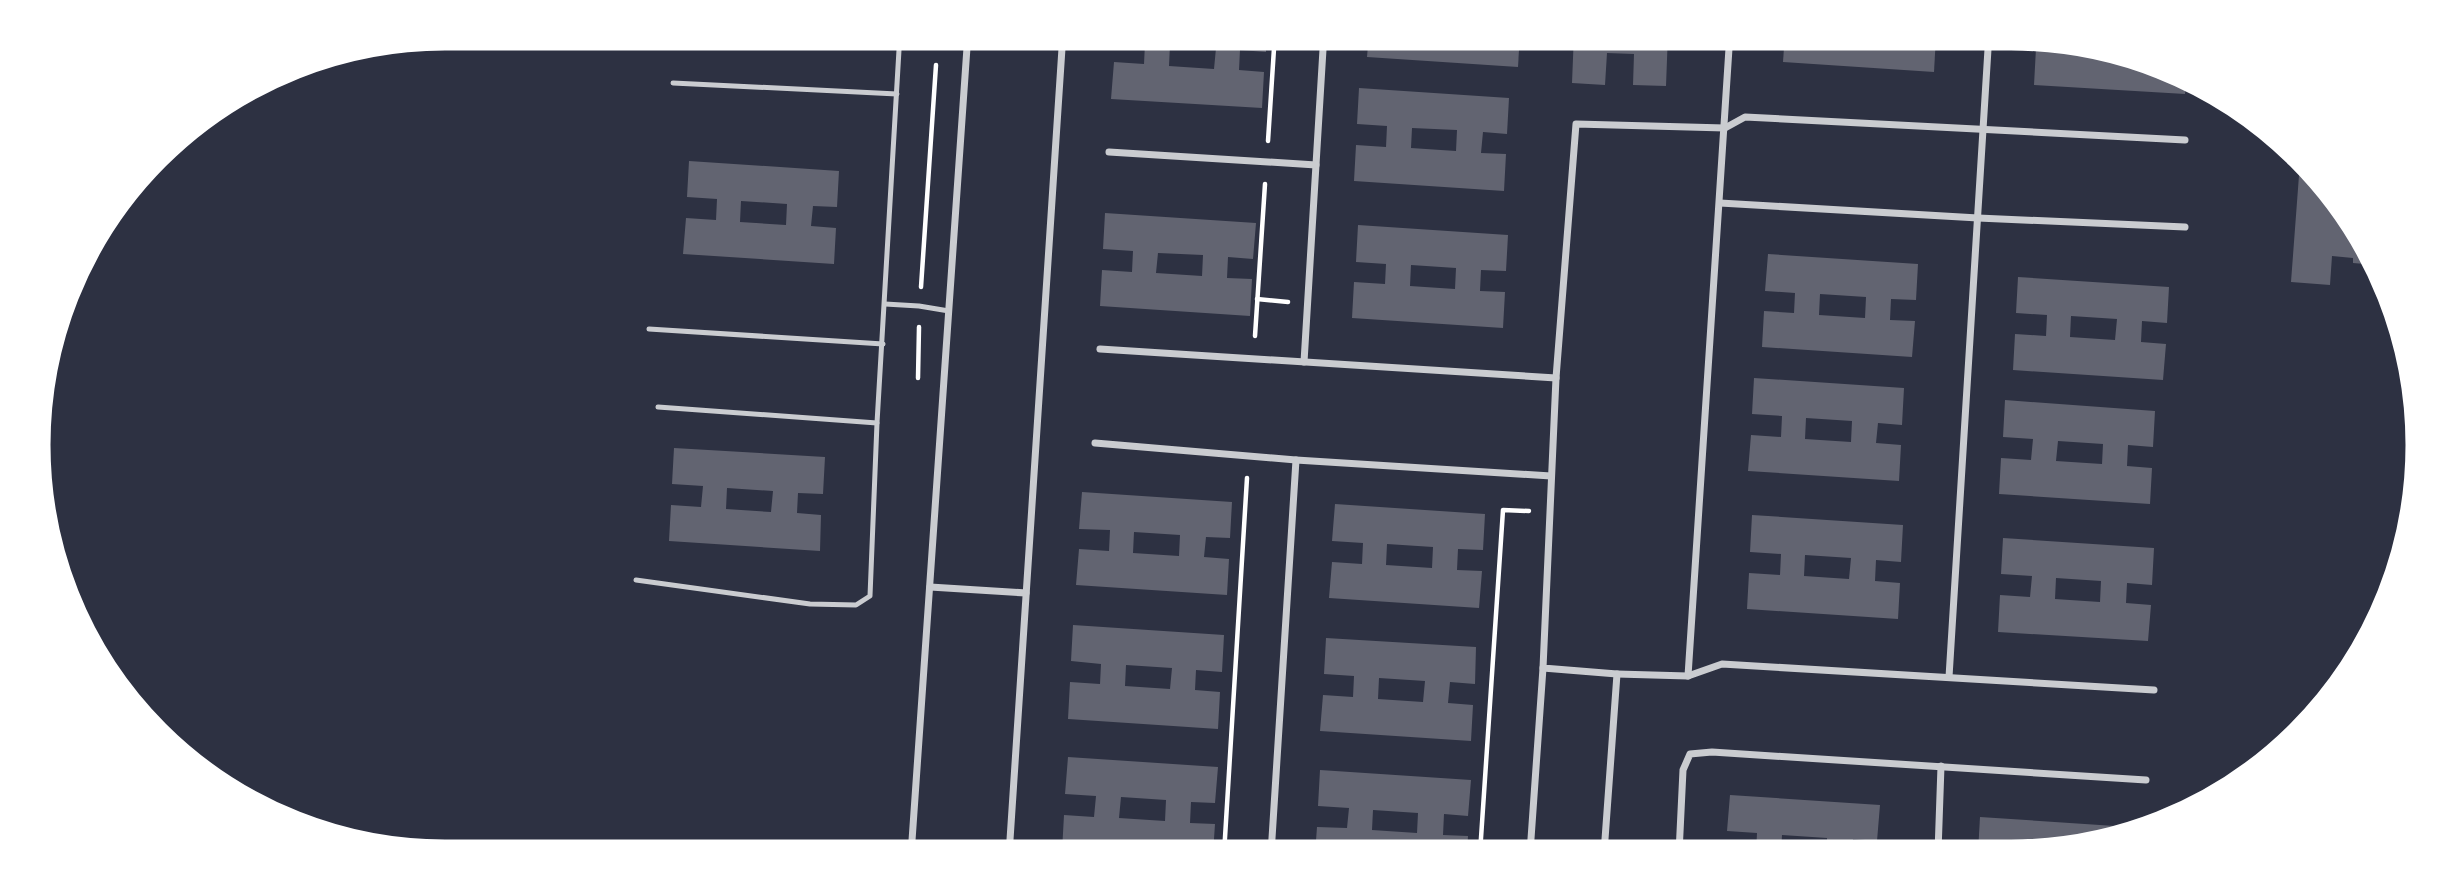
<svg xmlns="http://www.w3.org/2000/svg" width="2456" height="889" viewBox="0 0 2456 889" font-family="Bitter,serif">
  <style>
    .building { fill: #626471; fill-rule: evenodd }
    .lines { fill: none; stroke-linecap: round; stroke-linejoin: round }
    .path { stroke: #fff; stroke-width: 4.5 }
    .service { stroke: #caccd0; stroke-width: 5 }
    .minor { stroke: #caccd0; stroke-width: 7 }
    .rim { fill: none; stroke: #fff; stroke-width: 9 }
  </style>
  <rect width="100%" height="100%" fill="#2d3142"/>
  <!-- building -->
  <g class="building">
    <path d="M 1115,33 L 1266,33 L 1266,52 L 1240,50 L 1239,70 L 1264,72 L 1262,108 L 1111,99 L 1114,62 L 1144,64 L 1145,43 L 1115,41 ZM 1170,45 L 1216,48 L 1214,69 L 1169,66 Z"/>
    <polygon points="1369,33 1520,33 1518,67 1367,57"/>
    <polygon points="1574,33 1607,33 1607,35 1635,37 1636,33 1668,33 1666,86 1633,85 1634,54 1607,53 1605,85 1572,83"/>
    <polygon points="1785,33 1911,33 1936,36 1934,72 1783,62"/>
    <polygon points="2067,41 2091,44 2091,52 2134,55 2186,81 2185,94 2034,85 2036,48 2066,50"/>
    <path d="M 1359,88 L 1509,98 L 1507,134 L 1483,132 L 1481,153 L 1506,154 L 1504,191 L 1354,181 L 1356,145 L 1386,147 L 1387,126 L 1357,124 ZM 1412,128 L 1457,130 L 1456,151 L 1411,148 Z"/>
    <path d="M 689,161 L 839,171 L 837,207 L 813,206 L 811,226 L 836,228 L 834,264 L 683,254 L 686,218 L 716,220 L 717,199 L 687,197 ZM 741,201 L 787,204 L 786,225 L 740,222 Z"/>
    <polygon points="2300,162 2367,239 2376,265 2353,263 2353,258 2332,256 2330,285 2291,282"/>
    <path d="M 1105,213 L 1256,223 L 1253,259 L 1228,257 L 1227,278 L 1252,279 L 1250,316 L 1100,306 L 1102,270 L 1132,272 L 1133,251 L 1103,249 ZM 1158,253 L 1203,255 L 1202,276 L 1156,273 Z"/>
    <path d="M 1358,225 L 1508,235 L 1506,271 L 1481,270 L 1480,291 L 1505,292 L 1503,328 L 1352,318 L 1354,282 L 1385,284 L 1386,264 L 1356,262 ZM 1411,265 L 1456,268 L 1455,289 L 1410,286 Z"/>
    <path d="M 1768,254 L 1918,264 L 1916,300 L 1891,299 L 1890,320 L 1915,321 L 1912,357 L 1762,347 L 1764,311 L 1794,313 L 1795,293 L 1765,291 ZM 1820,294 L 1866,297 L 1865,318 L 1819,315 Z"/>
    <path d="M 2018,277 L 2169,287 L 2167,323 L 2142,321 L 2141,342 L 2166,344 L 2163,380 L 2013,370 L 2015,334 L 2046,336 L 2047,315 L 2016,313 ZM 2071,316 L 2117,319 L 2115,340 L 2070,337 Z"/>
    <path d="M 1754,378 L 1904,388 L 1902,425 L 1878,423 L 1876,443 L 1901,445 L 1899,481 L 1748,471 L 1751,435 L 1781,437 L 1782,416 L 1752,414 ZM 1806,418 L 1852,421 L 1851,442 L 1805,439 Z"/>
    <path d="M 2005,400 L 2155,411 L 2153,447 L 2128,445 L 2127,466 L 2152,468 L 2150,504 L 1999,494 L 2001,458 L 2031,460 L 2033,439 L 2003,437 ZM 2058,441 L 2103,444 L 2102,464 L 2056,461 Z"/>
    <path d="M 674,448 L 825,457 L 823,494 L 798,493 L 797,513 L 821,515 L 820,551 L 669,541 L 671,505 L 701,507 L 703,486 L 672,484 ZM 727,488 L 773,491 L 771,512 L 726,509 Z"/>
    <path d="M 1082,492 L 1232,502 L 1230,538 L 1206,537 L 1204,557 L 1229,559 L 1227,595 L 1076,585 L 1079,549 L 1109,551 L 1110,530 L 1079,529 ZM 1134,532 L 1180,535 L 1179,556 L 1133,553 Z"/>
    <path d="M 1335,504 L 1485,514 L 1483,550 L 1458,549 L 1457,570 L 1482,571 L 1479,608 L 1329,598 L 1332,562 L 1362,564 L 1363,543 L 1332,541 ZM 1387,544 L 1433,547 L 1432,568 L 1386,565 Z"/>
    <path d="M 1752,515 L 1903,525 L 1901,562 L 1876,560 L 1875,581 L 1900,583 L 1898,619 L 1747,609 L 1749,573 L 1780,575 L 1781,554 L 1750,552 ZM 1805,555 L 1851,558 L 1849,579 L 1804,576 Z"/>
    <path d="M 2003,538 L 2154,548 L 2152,585 L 2127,583 L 2126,603 L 2151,605 L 2148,641 L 1998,632 L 2000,595 L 2030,597 L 2032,576 L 2001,574 ZM 2056,578 L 2101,581 L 2100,602 L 2055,599 Z"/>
    <path d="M 1073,625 L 1224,635 L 1222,672 L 1196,670 L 1195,690 L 1220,692 L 1218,729 L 1068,719 L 1070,682 L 1100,684 L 1101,664 L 1071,661 ZM 1126,665 L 1172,668 L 1170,689 L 1125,686 Z"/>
    <path d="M 1326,638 L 1476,647 L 1475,684 L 1450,682 L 1448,703 L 1473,705 L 1471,741 L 1320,731 L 1323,695 L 1353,697 L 1354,676 L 1324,674 ZM 1379,678 L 1425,681 L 1423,702 L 1378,699 Z"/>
    <path d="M 1068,757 L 1218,767 L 1215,803 L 1191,802 L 1190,823 L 1215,824 L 1213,854 L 1117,854 L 1062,851 L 1064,815 L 1094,817 L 1096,796 L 1065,794 ZM 1121,797 L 1166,800 L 1165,821 L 1119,818 Z"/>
    <path d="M 1320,770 L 1471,780 L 1468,816 L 1444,814 L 1443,835 L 1468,836 L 1467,853 L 1315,854 L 1317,827 L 1347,828 L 1349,808 L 1318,806 ZM 1373,810 L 1418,813 L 1417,833 L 1372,830 Z"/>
    <polygon points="1730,795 1880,805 1877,841 1853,839 1852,853 1827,853 1827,838 1782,835 1781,853 1756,853 1757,833 1727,831"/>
    <polygon points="1980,817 2130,827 2130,833 2066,852 1978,852"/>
  </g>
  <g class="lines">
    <!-- path -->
    <g class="path">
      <polyline points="1268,141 1275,33"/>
      <polyline points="921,287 936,65"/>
      <polyline points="1257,299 1288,302"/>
      <polyline points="1255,336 1265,184"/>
      <polyline points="918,378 919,327"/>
      <polyline points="1480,853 1503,510 1529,511"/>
      <polyline points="1224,854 1247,478"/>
    </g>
    <!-- service -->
    <g class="service">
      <polyline points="900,37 921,44 967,46"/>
      <polyline points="673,83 897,94"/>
      <polyline points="885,304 919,306 949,311"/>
      <polyline points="649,329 883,344"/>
      <polyline points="658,407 877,423"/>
      <polyline points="636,580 810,604 856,605 870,596 877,423 900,33"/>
    </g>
    <!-- minor -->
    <g class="minor">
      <polyline points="1109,152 1316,165"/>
      <polyline points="1720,203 1978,218 2185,227"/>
      <polyline points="1100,349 1556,378"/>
      <polyline points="1304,362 1324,33"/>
      <polyline points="1095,443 1296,460 1551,476"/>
      <polyline points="930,587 1026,593"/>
      <polyline points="1617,674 1688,676 1722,664 2154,690"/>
      <polyline points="1688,676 1730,33"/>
      <polyline points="1949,677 1989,33"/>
      <polyline points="1938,852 1941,766"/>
      <polyline points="1530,853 1543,668"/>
      <polyline points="1604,853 1617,674 1543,668 1556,378 1576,124 1725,128 1745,117 2185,140"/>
      <polyline points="1679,853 1683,770 1690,754 1712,752 2146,780"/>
      <polyline points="1271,854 1296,460"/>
      <polyline points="911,855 968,33"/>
      <polyline points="1009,855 1063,33"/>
    </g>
  </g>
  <!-- crop -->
  <path d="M0 0H2456V889H0ZM445 46H2011A399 399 0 0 1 2410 445V445A399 399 0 0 1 2011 844H445A399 399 0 0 1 46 445V445A399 399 0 0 1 445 46Z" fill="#fff" fill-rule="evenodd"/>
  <path class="rim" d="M445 46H2011A399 399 0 0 1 2410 445V445A399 399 0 0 1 2011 844H445A399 399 0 0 1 46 445V445A399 399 0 0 1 445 46Z"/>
</svg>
